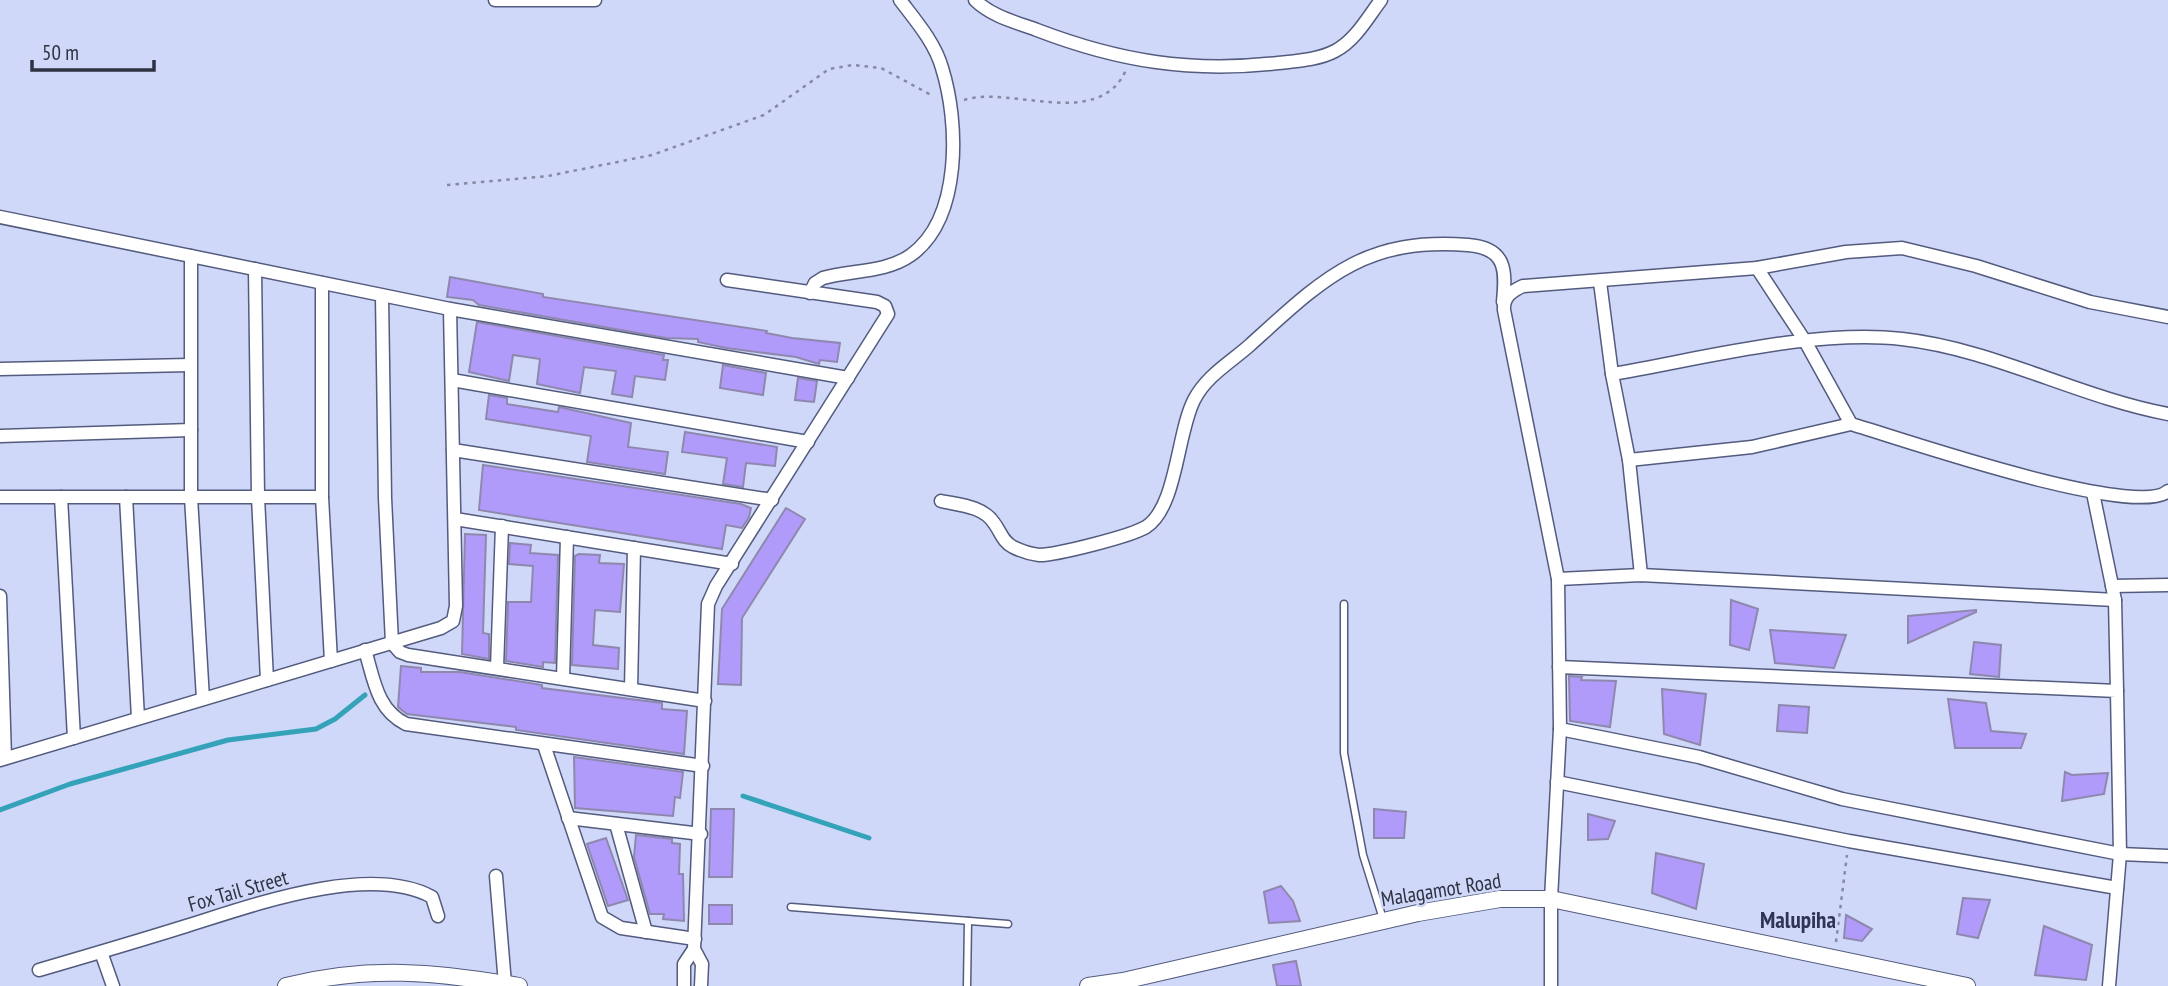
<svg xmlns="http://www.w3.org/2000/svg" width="2168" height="986" viewBox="0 0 2168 986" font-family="'PT Sans Narrow',sans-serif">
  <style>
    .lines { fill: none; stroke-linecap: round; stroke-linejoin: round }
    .stream { stroke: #34a3b9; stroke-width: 5 }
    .building { fill: #b19bfa; stroke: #8f88ae; stroke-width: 2 }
    .service-casing { stroke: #535b7e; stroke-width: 9 }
    .minor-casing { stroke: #535b7e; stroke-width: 15 }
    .tertiary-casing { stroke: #535b7e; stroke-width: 18 }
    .path { stroke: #848aa3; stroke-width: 2.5; stroke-dasharray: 3.5 5; stroke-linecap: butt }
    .service { stroke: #fff; stroke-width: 6 }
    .minor { stroke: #fff; stroke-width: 12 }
    .tertiary { stroke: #fff; stroke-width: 16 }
    .labels { text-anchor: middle; stroke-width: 5; stroke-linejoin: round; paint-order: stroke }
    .street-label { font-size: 21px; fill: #2e3241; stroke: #cfd8f8 }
    .neighbourhood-label { font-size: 23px; font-weight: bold; fill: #2d3454; stroke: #cfd8f8 }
  </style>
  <rect width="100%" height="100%" fill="#cfd8f8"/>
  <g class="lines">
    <!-- stream -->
    <g class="stream">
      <polyline points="743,796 869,838"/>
      <polyline points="0,810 70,784 228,740 316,729 335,719 365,695"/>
    </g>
  </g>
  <!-- building -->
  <g class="building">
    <polygon points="450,277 543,294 543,297 767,331 766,333 792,338 840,343 837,362 820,360 819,364 796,357 726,348 698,342 698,339 666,338 479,305 473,300 447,297"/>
    <polygon points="477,322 664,355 663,360 668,360 665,380 635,376 632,397 612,394 616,371 584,367 580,393 537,384 540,359 513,355 509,381 469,372"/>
    <polygon points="723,365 766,373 763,395 720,388"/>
    <polygon points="798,378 817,381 814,402 795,400"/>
    <polygon points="489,395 507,398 507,404 558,412 559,407 631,423 628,447 668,452 665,474 587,462 591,436 486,419"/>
    <polygon points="685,432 777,447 775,466 746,463 743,487 723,484 727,458 682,452"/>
    <polygon points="483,465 741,504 751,508 749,517 742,528 726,525 722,549 479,510"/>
    <polygon points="786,508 805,519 742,618 741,685 718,684 722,609"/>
    <polygon points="465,534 486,535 483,633 489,634 489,659 462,654"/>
    <polygon points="510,543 531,545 530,553 558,555 555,663 543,662 543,667 506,661 508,602 531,602 533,566 509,564"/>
    <polygon points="579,554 600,555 599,563 624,564 620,612 595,610 593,645 619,648 618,669 572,665 575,556"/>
    <polygon points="1731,600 1758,609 1749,650 1730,645"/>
    <polygon points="1976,610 1976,612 1908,643 1908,616"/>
    <polygon points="1770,630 1846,635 1834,668 1775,663"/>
    <polygon points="1974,642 2001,645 1999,677 1970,674"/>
    <polygon points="401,666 421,668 421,672 460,672 542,685 542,688 662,703 662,709 687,711 684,754 516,730 516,727 407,714 398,707"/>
    <polygon points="1569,676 1582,677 1581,680 1616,681 1610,727 1570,721"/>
    <polygon points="1662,689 1706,694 1700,745 1664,734"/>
    <polygon points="1948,699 1986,703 1991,731 2026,734 2021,748 1955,748"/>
    <polygon points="1779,705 1809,707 1807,733 1777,731"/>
    <polygon points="574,757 683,772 680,798 675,797 673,816 575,808"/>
    <polygon points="2065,772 2072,775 2108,773 2104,794 2062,801"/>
    <polygon points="711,809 734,809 732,877 709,877"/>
    <polygon points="1374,809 1406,812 1404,838 1374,838"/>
    <polygon points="1588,814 1615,821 1608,839 1588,840"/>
    <polygon points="636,835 672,839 672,843 680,844 679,874 683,874 684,921 663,919 664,914 650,914 634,857"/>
    <polygon points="606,838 628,900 608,906 587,844"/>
    <polygon points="1656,853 1704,864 1696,909 1652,893"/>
    <polygon points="1281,886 1293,901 1300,921 1269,923 1264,892"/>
    <polygon points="1963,898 1990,900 1978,938 1957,934"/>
    <rect x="709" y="905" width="23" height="19"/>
    <polygon points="1846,915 1872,929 1862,941 1844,938"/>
    <polygon points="2044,926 2092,945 2086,980 2035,975"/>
    <polygon points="1296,961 1301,986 1277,986 1273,965"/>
  </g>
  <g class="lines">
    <!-- service casing -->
    <g class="service-casing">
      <g id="service">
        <polyline points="1344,604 1344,753 1363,855 1383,919"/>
        <polyline points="791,907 1008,924"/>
        <polyline points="967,986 968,921"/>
      </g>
    </g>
    <!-- minor casing -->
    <g class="minor-casing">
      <g id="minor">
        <polyline points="495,0 595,0"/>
        <path d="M 975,0 C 991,16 1015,22 1037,30 C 1118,61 1190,73 1278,63 C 1296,61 1318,60 1335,51 C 1355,41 1368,17 1381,0"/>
        <polyline points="0,217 450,309 848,378"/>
        <polyline points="191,256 191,497 203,699"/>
        <path d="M 1757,268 L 1805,341 L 1851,424 C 1899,438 2136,520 2168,491"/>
        <polyline points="255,269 258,497 267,680"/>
        <polyline points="1600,282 1612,374 1629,460 1641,575"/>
        <polyline points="322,283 322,497 331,661"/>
        <path d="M 810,293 L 815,283 L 823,278 C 851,270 886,273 911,255 C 962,218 959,122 942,68 C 935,43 916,21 900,0"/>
        <polyline points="382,296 385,498 392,643 400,652 408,655 705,701"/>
        <polyline points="0,369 190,365"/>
        <path d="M 1612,374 C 1701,359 1813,329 1902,339 C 1993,349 2078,397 2168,414"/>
        <polyline points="452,380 808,442"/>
        <polyline points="0,436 191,430"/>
        <polyline points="453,450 772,500"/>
        <polyline points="1629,460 1752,447 1851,424"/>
        <polyline points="2093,493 2115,600 2117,691"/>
        <polyline points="0,497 322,497"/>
        <polyline points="61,497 74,738"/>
        <polyline points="126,497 138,718"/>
        <path d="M 941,501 C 959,505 983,506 994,523 C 1001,532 1002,541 1013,547 C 1021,551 1030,554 1039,555 C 1057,555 1131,536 1146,527 C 1177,507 1177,433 1194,400 C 1206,376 1231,362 1250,345 C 1323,279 1363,237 1468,245 C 1507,248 1506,271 1503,302"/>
        <polyline points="455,519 732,564"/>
        <polyline points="1558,579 1641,575 2115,600"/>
        <polyline points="2112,586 2168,585"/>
        <polyline points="0,596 5,758"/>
        <path d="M 365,650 C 374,680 377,710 406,724 L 703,766"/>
        <polyline points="1559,667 2117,691 2120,854 2109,986"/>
        <polyline points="497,668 502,526"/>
        <polyline points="563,678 567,537"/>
        <polyline points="631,689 634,548"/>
        <polyline points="1560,729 1699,757 1842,799 2120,854 2168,856"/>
        <polyline points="544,745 602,917 621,928 695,939"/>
        <polyline points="0,760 441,628 453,621 456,606 450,309"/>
        <polyline points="1557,782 1849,841 2117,888"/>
        <polyline points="568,818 701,834"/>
        <polyline points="616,824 646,932"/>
        <polyline points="496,876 505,984"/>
        <polyline points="101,952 113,986"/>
        <path d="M 39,970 C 87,956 135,942 183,927 C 248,907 368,862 432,897 L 438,916"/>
        <polyline points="684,986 684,964 694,949"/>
        <polyline points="701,986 702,964 694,949 708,604 716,586 888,314 885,306 877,302 727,280"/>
        <path d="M 1551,986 L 1551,899 L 1560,729 L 1558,579 L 1504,310 C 1503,297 1512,291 1523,286 L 1757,268 L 1846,252 L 1902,248 L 1976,266 L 2090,302 L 2168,317"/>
      </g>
    </g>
    <!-- tertiary casing -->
    <g class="tertiary-casing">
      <g id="tertiary">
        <path d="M 286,986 C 369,965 436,972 519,986"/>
        <polyline points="1088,986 1123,981 1418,913 1500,899 1551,899 1967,986"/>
      </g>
    </g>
    <!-- path -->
    <g class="path">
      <path d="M 964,100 C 1010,85 1099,131 1126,70"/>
      <polyline points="447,185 548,176 652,155 764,115 829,69 853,65 881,68 933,96"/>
      <polyline points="1836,942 1847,855"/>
    </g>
    <!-- service -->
    <use href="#service" class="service"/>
    <!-- minor -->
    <use href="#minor" class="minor"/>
    <!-- tertiary -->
    <use href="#tertiary" class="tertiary"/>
  </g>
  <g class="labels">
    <!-- street labels -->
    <g class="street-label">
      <text transform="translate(1441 890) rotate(-9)" y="7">Malagamot Road</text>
      <text transform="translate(238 891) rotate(-16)" y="7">Fox Tail Street</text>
    </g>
    <!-- neighbourhood labels -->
    <g class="neighbourhood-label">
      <text x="1798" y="928">Malupiha</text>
    </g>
  </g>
  <!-- scale -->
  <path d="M32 60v10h122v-10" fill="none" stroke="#2e3241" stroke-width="3.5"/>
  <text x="42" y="60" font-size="21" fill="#2e3241" stroke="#cfd8f8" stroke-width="5" paint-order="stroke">50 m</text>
</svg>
